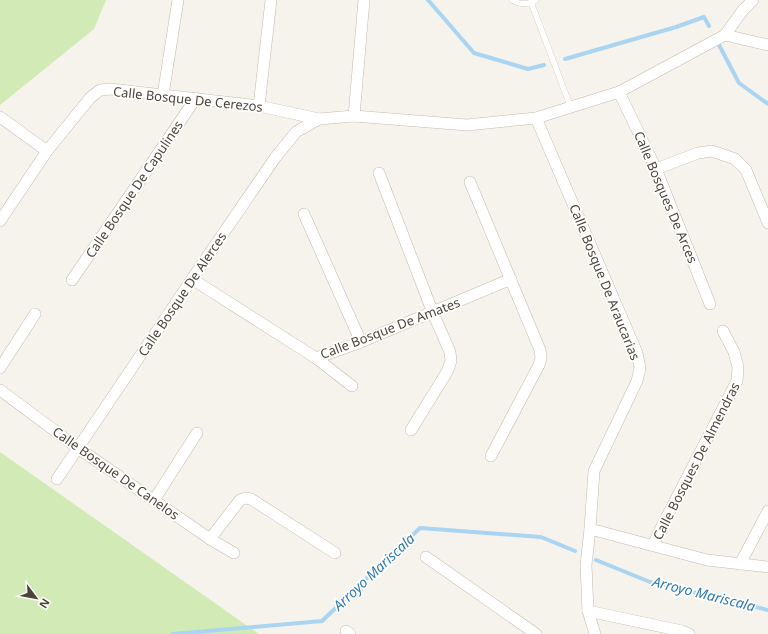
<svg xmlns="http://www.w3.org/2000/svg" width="768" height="634" viewBox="0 0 768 634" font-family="'Noto Sans',sans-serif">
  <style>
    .green { fill: #d2eab5 }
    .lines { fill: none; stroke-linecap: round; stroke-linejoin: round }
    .stream { stroke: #a9d4f2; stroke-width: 4 }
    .lane-casing { stroke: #c2bbae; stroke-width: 6 }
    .street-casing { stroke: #c2bbae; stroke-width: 12 }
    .lane { stroke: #fff; stroke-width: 5.5 }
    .street { stroke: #fff; stroke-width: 11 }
    .labels { text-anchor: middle; stroke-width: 3.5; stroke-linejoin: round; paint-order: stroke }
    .street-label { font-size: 13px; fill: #4b4439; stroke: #fff }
    .water-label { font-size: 14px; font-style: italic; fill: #2e7ab2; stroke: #fff }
  </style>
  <rect width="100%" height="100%" fill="#f6f3ec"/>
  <!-- green -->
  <g class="green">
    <polygon points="0,0 106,0 94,29 0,105"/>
    <polygon points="0,452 259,634 0,634"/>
  </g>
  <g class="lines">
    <!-- stream -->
    <g class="stream">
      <polyline points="428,0 474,53 528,69 544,65"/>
      <polyline points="719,45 739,83 768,104"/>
      <polyline points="565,59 676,27 704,17 709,26"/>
      <polyline points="596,560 650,582 768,610"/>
      <polyline points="173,634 322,621 420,528 541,537 575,551"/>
    </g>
    <!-- lane casing -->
    <g class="lane-casing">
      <g id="lane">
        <path d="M 512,0 C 520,5 527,5 536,0"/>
        <polyline points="531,2 571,108"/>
      </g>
    </g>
    <!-- street casing -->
    <g class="street-casing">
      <g id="street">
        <polyline points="725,35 743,10 753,0"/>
        <polyline points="619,92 656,169 710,304"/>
        <polyline points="163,95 178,0"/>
        <polyline points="259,106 271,0"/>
        <polyline points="354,116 364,0"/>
        <polyline points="0,117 47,151"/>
        <polyline points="536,118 637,353 640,368 637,381 594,471 590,529 586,565 588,611 595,634"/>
        <polyline points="656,169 698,153 712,151 735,159 746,170 768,223"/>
        <polyline points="379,173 433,313 450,352 451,361 447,372 411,430"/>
        <polyline points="470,182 540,350 541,358 539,365 491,456"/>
        <polyline points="304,214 361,342"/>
        <polyline points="0,221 47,151 90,98 100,90 110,89 259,106 319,119 354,116 467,125 536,118 619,92 725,35 768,45"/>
        <polyline points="192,279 316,358 352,386"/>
        <polyline points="72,280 196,98"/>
        <polyline points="316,358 361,342 511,279"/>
        <polyline points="0,368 35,314"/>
        <polyline points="0,390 78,448 210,539 234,553"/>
        <polyline points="57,479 192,279 275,158 296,132 319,119"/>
        <polyline points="154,500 197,433"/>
        <polyline points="590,529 707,560 768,567"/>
        <polyline points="210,539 240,500 245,498 251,499 335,553"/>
        <polyline points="653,545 659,532 737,381 738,367 734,352 723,331"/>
        <polyline points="426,557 536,634"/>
        <polyline points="740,564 768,511"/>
        <polyline points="588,611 682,631 689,634"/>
        <polyline points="346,631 350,634"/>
      </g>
    </g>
    <!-- lane -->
    <use href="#lane" class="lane"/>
    <!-- street -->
    <use href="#street" class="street"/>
  </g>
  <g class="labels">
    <!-- street labels -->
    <g class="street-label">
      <text transform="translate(188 99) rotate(6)" y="5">Calle Bosque De Cerezos</text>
      <text transform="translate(134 189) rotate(-56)" y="5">Calle Bosque De Capulines</text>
      <text transform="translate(666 197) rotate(67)" y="5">Calle Bosques De Arces</text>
      <text transform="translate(605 282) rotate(68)" y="5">Calle Bosque De Araucarias</text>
      <text transform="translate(182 294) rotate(-56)" y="5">Calle Bosque De Alerces</text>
      <text transform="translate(390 328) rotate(-21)" y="5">Calle Bosque De Amates</text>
      <text transform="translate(696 461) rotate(-63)" y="5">Calle Bosques De Almendras</text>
      <text transform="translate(116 473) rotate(35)" y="5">Calle Bosque De Canelos</text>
    </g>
    <!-- water labels -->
    <g class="water-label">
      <text transform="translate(374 572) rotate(-43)" y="5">Arroyo Mariscala</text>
      <text transform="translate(704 594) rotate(14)" y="5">Arroyo Mariscala</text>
    </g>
  </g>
  <!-- north arrow -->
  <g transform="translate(36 598) rotate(122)" stroke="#ffffff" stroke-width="3" paint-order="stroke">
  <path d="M0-3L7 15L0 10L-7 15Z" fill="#4b4439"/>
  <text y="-6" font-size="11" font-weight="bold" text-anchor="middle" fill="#4b4439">N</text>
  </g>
</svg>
